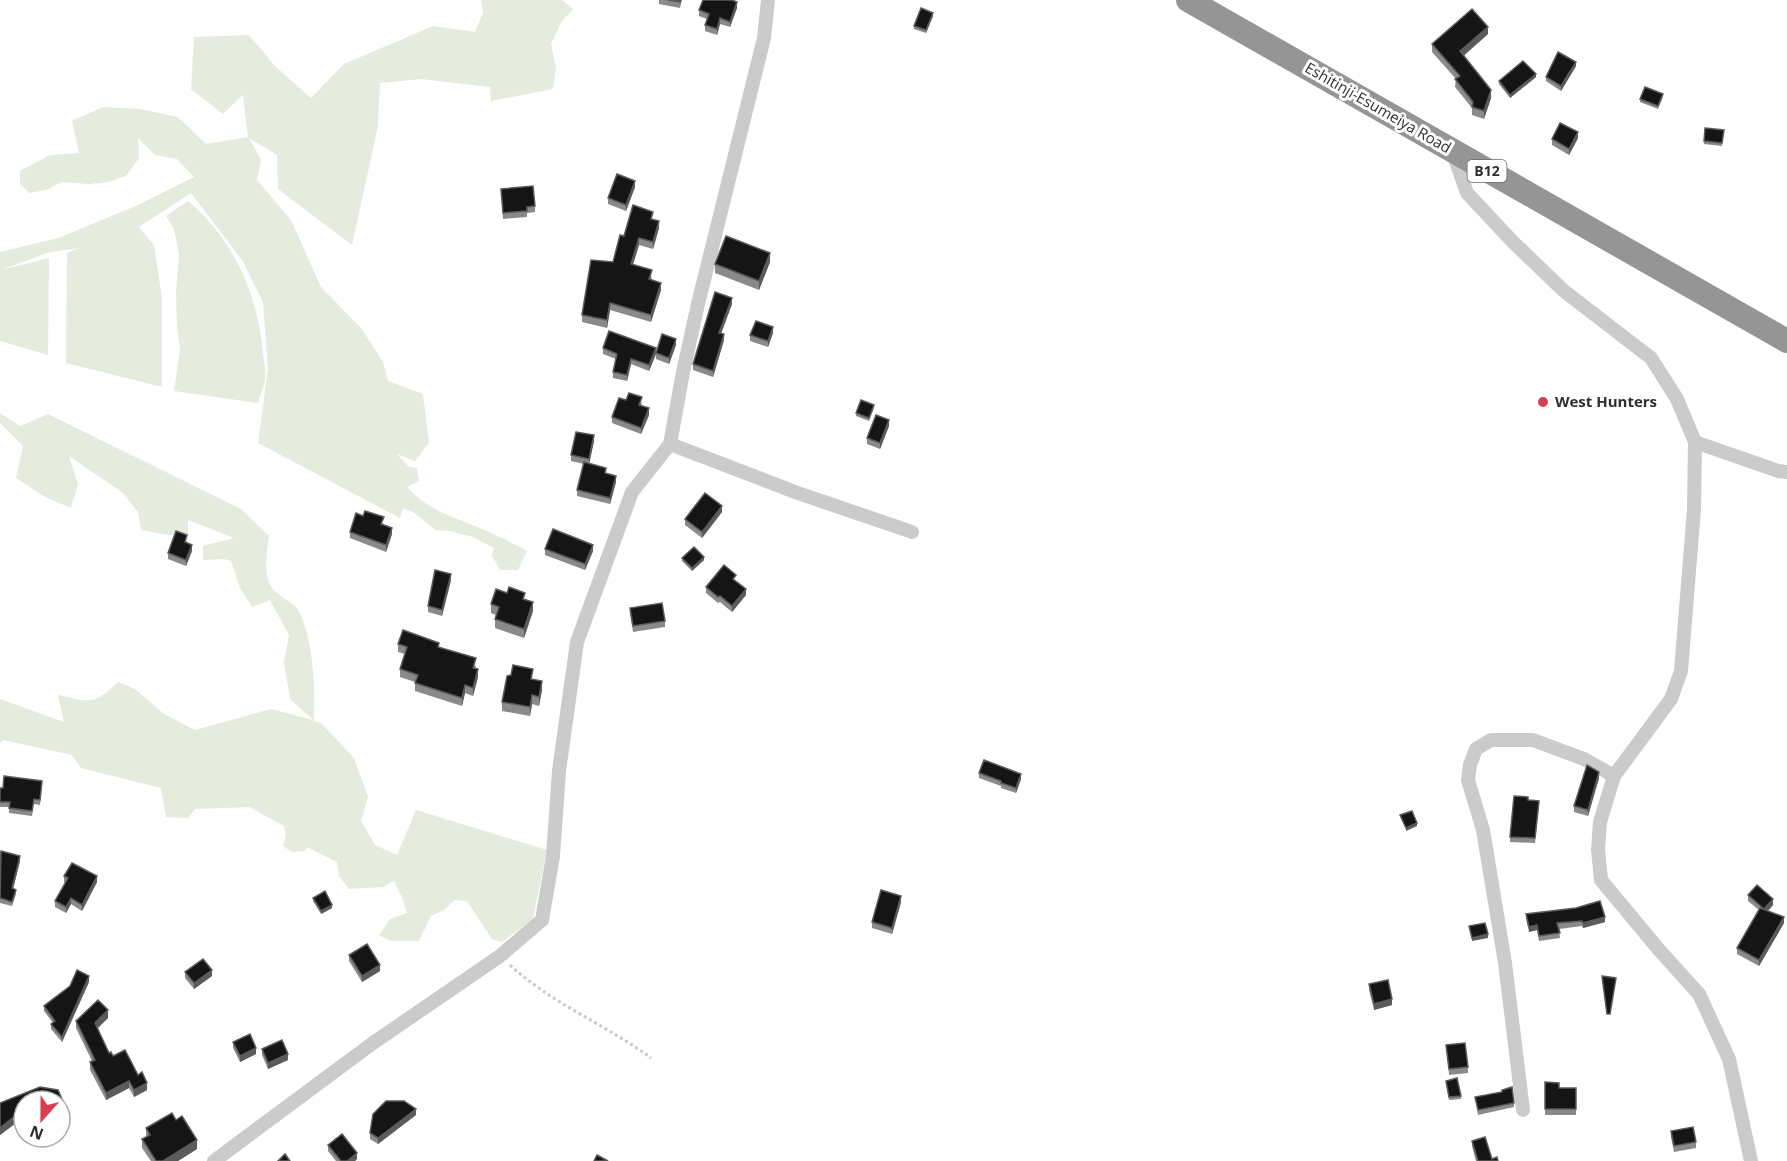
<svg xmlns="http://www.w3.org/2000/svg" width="1787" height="1161" viewBox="0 0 1787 1161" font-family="'Open Sans',sans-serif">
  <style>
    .green { fill: #e5ebdd }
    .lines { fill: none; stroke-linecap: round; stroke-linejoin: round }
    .path { stroke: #cbcbcb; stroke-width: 3; stroke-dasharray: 3 3; stroke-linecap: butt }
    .street { stroke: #cbcbcb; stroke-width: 14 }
    .highway { stroke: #959595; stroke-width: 24 }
    .wall { fill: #8a8a8a }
    .shaded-wall { fill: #5b5b5b }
    .building { fill: #151515; stroke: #5b5b5b; stroke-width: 1.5 }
    .poi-dot { fill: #d83e52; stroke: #fff; stroke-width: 2 }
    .labels { text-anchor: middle; stroke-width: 6; stroke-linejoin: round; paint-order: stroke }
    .shield { fill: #fff; stroke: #6d6d6d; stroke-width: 1.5 }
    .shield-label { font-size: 14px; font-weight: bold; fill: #2e2e2e }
    .street-label { font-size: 15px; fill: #2e2e2e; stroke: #fff }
    .poi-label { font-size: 15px; font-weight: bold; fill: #2e2e2e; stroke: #fff; text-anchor: start }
  </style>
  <rect width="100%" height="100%" fill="#fff"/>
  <!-- green -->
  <g class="green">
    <path d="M 481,0 L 562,0 L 573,9 L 562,21 L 551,44 L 556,68 L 553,89 L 491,101 L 490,87 L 421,79 L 380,83 L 378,126 L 352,245 L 278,189 L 277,155 L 249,138 L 261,160 L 257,180 L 291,220 L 321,287 L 361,328 L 383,362 L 388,381 L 423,394 L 429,443 L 415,461 L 397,454 L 409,467 L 417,468 L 419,481 L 407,487 C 430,513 459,518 489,532 C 502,538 515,544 527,551 L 518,570 L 500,570 L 492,556 L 494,548 L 473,537 L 450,531 L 436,530 L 413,512 L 403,508 L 400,518 L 258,443 L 268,369 L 263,302 L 242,260 L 191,193 L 139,227 L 154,245 L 162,298 L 162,387 L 66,363 L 67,253 L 79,248 L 50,252 L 1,270 L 49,258 L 48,355 L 0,341 L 0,252 L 58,238 L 136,206 L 194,177 L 177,159 L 155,155 L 138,138 L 139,158 L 126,176 L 108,182 L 89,184 L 62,182 L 46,190 L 30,193 L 20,184 L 20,171 L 50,155 L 79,153 L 72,121 L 103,107 L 140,109 L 178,117 L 206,144 L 248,137 L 243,95 L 223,114 L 191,89 L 194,37 L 249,35 L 275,66 L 311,98 L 344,64 L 433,26 L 475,32 L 483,13 Z"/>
    <path d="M 188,201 C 233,238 258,295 263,353 C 264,362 266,372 265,381 C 263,388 260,396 258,403 L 174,391 L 180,349 L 177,327 L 176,293 L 179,254 L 174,229 L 166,216 Z"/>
    <path d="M 0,413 L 20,426 L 48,414 L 241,509 L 269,536 C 267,553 261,581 277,593 C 292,605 297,603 304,623 C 314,655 315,688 314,721 L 321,723 L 354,758 L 368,797 L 361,821 L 375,845 L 397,855 L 416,810 L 547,850 L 533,919 L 502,942 L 492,939 L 467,901 L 455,900 L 444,910 L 431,916 L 419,941 L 391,941 L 379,935 L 390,919 L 407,913 L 401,895 L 394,881 L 383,887 L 349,889 L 339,876 L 337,862 L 307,847 L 305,851 L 292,852 L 283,846 L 286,835 L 284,826 L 249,807 L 195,809 L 188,818 L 166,817 L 161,788 L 81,768 L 72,755 L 3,740 L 0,743 L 0,699 L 64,722 L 58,695 C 89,702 93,706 118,682 L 135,689 L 164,714 L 195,730 L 271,709 L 313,720 L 290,699 L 284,662 L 289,635 L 270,600 L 252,607 L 240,588 L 231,561 L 224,559 L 203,560 L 203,546 L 234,538 L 188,520 L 188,535 L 168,535 L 141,530 L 138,512 L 123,493 L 69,456 L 78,484 L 71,508 L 45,497 L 16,478 L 23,446 L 0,423 Z"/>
  </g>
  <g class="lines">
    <!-- path -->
    <path class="path" d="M 510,965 C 552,1004 605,1024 651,1058"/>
    <!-- street -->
    <g class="street">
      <polyline points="1453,153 1467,193 1513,242 1564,291 1651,358 1677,399 1695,442 1694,509 1681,671 1671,699 1614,776 1600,822 1598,850 1601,880 1660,951 1699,994 1729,1059 1751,1161"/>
      <polyline points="1695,442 1778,471 1787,472"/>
      <polyline points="670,444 795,492 912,532"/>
      <polyline points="1523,1110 1505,963 1483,830 1468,780 1470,765 1476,749 1491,740 1533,740 1584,759 1614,776"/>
      <polyline points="214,1161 373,1043 500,956 542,920 553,856 559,771 577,642 632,492 670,444 683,372 698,304 764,38 768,0"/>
    </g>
    <!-- highway -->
    <polyline class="highway" points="1188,0 1787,341"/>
  </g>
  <!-- wall -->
  <g class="wall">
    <polygon points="659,0 682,0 680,8 659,4"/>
    <polygon points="737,8 730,27 720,24 717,35 705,31 705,25 707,19 699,16 699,10"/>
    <polygon points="933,16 926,33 914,29 914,26"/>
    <polygon points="1488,34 1464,55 1491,98 1484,119 1472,115 1472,108 1455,87 1456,79 1432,52 1432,44"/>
    <polygon points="1576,66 1561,91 1546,81 1546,77"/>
    <polygon points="1536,77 1510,98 1499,84 1499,81"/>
    <polygon points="1663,97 1658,109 1640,102 1640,99"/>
    <polygon points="1705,128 1724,130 1722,146 1704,144"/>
    <polygon points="1578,138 1569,155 1552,145 1552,139"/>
    <polygon points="635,187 626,211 608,204 608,198"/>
    <polygon points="501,189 535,206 535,212 527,213 527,217 503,219"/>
    <polygon points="653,219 659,228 653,249 639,245 633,264 652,277 651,280 661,290 651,322 610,310 607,328 582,322 582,315 613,262 624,236"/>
    <polygon points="770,262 759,290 715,273 715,264"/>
    <polygon points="732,304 721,334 724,340 713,377 693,370 693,364"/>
    <polygon points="773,333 768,347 750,341 750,335"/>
    <polygon points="676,345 669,364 656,359 656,353"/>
    <polygon points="603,348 656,354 649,371 631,364 627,381 613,378 613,372 616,359 603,354"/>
    <polygon points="626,400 642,403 641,406 649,415 641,434 612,423 612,417"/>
    <polygon points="874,408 869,421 856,416 856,413"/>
    <polygon points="889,426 880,449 867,444 867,438"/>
    <polygon points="594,441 589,463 606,474 616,482 610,504 577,496 577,490 584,464 571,461 571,455"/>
    <polygon points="722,512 702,538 685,525 685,519"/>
    <polygon points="384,523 383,524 392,534 386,552 350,538 350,532"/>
    <polygon points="187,541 187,543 192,551 186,566 168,559 168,553"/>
    <polygon points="545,549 593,551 585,570 545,555"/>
    <polygon points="682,558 704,560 692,571 682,561"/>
    <polygon points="451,580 442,616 428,612 428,606"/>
    <polygon points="736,582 746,595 732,612 720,602 718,603 706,593 706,587"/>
    <polygon points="525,599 533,611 524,638 495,628 495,619 496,615 491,613 491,604"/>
    <polygon points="630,608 665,621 665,627 633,632 630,614"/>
    <polygon points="398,644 439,648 476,666 475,669 478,677 473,696 465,693 462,706 415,691 415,682 400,677 400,669 405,654 398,652"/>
    <polygon points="533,679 542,690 539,706 532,704 530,716 502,711 502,702"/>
    <polygon points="979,773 1021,779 1016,793 1001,788 1001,786 979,778"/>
    <polygon points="1599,778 1588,816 1574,812 1574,806"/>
    <polygon points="42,786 40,805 34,804 32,816 9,813 9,807 0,807 0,788"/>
    <polygon points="1528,800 1539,806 1535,843 1510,842 1510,837"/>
    <polygon points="0,852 20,861 13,889 16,894 12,906 0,903"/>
    <polygon points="64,876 97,882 82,911 71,904 66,913 55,907 55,901 65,883 64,882"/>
    <polygon points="1748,895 1773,905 1768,911 1784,923 1759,966 1737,954 1737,948 1759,910 1748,901"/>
    <polygon points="313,898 332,908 321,914 313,901"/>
    <polygon points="901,902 892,934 872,928 872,922"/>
    <polygon points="1526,914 1605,922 1583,928 1582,926 1559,929 1560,938 1539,941 1537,930 1529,932 1526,919"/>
    <polygon points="349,955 380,971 362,982 349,961"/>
    <polygon points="185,972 212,976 194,989 185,978"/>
    <polygon points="89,982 62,1042 51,1029 51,1024 53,1023 44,1011 44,1006"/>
    <polygon points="1369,984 1392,1005 1374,1010 1369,990"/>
    <polygon points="108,1018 97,1028 109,1053 138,1075 147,1090 134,1097 129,1088 106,1100 90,1070 90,1062 92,1061 76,1028 76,1021"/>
    <polygon points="233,1042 256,1054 240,1062 233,1048"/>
    <polygon points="1446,1045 1468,1067 1468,1073 1449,1075"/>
    <polygon points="262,1049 288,1060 268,1069 262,1055"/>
    <polygon points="1446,1081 1461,1096 1461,1099 1449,1100"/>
    <polygon points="1545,1082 1559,1088 1576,1088 1576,1115 1545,1115"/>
    <polygon points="40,1087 58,1090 68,1113 68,1120 60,1124 60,1101 24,1101 24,1129 20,1120 0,1135 0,1103"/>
    <polygon points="1502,1092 1514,1103 1514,1107 1478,1115 1475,1097"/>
    <polygon points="416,1115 378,1144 370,1139 370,1133"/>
    <polygon points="176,1120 197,1149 178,1161 151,1161 142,1148 142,1139 146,1137 146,1128"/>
    <polygon points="1671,1131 1696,1142 1696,1148 1674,1152 1671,1137"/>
    <polygon points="1472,1141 1492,1159 1498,1161 1476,1161 1472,1146"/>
    <polygon points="328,1145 357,1159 355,1161 336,1161 328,1151"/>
  </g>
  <!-- shaded-wall -->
  <g class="shaded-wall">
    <polygon points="737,2 737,8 730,27 730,22"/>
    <polygon points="933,13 933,16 926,33 926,30"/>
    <polygon points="720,18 720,24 717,35 717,29"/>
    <polygon points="1488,27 1488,34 1460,59 1460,51"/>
    <polygon points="1576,62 1576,66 1561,91 1561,86"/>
    <polygon points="1536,74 1536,77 1510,98 1510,95"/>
    <polygon points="1491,90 1491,98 1484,119 1484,111"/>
    <polygon points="1578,132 1578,138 1569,155 1569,149"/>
    <polygon points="635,181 635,187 626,211 626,205"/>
    <polygon points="659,221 659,228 653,249 653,242"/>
    <polygon points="639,238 639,245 631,271 631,264"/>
    <polygon points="770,253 770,262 759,290 759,281"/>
    <polygon points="661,283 661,290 651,322 651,315"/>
    <polygon points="732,298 732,304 719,339 719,333"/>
    <polygon points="610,303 610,310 607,328 607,320"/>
    <polygon points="773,327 773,333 768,347 768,341"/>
    <polygon points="724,334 724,340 713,377 713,371"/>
    <polygon points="676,339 676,345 669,364 669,358"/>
    <polygon points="656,348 656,354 649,371 649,365"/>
    <polygon points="631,359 631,364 627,381 627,375"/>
    <polygon points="649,408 649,415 641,434 641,428"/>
    <polygon points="889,420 889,426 880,449 880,443"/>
    <polygon points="594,435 594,441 589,465 589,459"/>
    <polygon points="616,476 616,482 610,504 610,498"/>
    <polygon points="722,506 722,512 702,538 702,532"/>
    <polygon points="392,528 392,534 386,552 386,545"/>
    <polygon points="192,545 192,551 186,566 186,560"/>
    <polygon points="593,545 593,551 585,570 585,564"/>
    <polygon points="704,557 704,560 692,571 692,568"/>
    <polygon points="451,574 451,580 442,616 442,610"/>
    <polygon points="746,589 746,595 732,612 732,606"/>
    <polygon points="533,602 533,611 524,638 524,629"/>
    <polygon points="478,669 478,677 473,696 473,688"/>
    <polygon points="542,681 542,690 539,706 539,697"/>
    <polygon points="465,685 465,693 462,706 462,698"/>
    <polygon points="532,695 532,704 530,716 530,707"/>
    <polygon points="1599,772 1599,778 1588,816 1588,810"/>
    <polygon points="1021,774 1021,779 1016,793 1016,788"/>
    <polygon points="1417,823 1417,826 1406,831 1406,828"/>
    <polygon points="20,856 20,861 12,893 12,888"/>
    <polygon points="97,876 97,882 82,911 82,905"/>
    <polygon points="901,896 901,902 892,934 892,928"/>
    <polygon points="71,898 71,904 66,913 66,907"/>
    <polygon points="1773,899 1773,905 1764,915 1764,909"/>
    <polygon points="332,905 332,908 321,914 321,911"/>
    <polygon points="1605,917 1605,922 1583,928 1583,923"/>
    <polygon points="1784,917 1784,923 1759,966 1759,960"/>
    <polygon points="1537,925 1537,930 1529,932 1529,927"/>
    <polygon points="1488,934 1488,938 1472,941 1472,938"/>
    <polygon points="380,965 380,971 362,982 362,976"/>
    <polygon points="212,970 212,976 194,989 194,983"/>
    <polygon points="89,976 89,982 62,1042 62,1037"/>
    <polygon points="1392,999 1392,1005 1374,1010 1374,1004"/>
    <polygon points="108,1010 108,1018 95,1031 95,1023"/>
    <polygon points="256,1048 256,1054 240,1062 240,1056"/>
    <polygon points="288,1054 288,1060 268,1069 268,1063"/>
    <polygon points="129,1081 129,1088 106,1100 106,1093"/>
    <polygon points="147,1083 147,1090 134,1097 134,1090"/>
    <polygon points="416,1109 416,1115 378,1144 378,1138"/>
    <polygon points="20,1112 20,1120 0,1135 0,1128"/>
    <polygon points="68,1113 68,1120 60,1124 60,1116"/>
    <polygon points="197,1140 197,1149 178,1161 163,1161"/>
    <polygon points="357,1153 357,1159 355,1161 347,1161"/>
  </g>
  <!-- building -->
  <g class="building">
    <polygon points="668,0 681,0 680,2"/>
    <polygon points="703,0 732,0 737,2 730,22 720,18 717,29 705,25 709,14 699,10"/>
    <polygon points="921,8 933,13 926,30 914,26"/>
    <polygon points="1472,9 1488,27 1460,51 1491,90 1484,111 1472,107 1473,102 1455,79 1460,76 1432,44"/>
    <polygon points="1558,52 1576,62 1561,86 1546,77"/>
    <polygon points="1523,61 1536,74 1510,95 1499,81"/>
    <polygon points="1645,87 1663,94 1658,106 1640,99"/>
    <polygon points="1560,123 1578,132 1569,149 1552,139"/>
    <polygon points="1705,128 1724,130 1722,143 1704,141"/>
    <polygon points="617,174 635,181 626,205 608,198"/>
    <polygon points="533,186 535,206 527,207 527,211 503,213 501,189"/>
    <polygon points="633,205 653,212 651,219 659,221 653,242 639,238 631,264 652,270 649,279 661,283 651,315 610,303 607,320 582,315 591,260 613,262 620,235 624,236"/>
    <polygon points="726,236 770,253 759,281 715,264"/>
    <polygon points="715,292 732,298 719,333 724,334 713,371 693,364"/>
    <polygon points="756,321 773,327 768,341 750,335"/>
    <polygon points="609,331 656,348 649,365 631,359 627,375 613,372 617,354 603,348"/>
    <polygon points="662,334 676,339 669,358 656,353"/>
    <polygon points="629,393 642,397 639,405 649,408 641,428 612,417 619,398 626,400"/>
    <polygon points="861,400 874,405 869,418 856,413"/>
    <polygon points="876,415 889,420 880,443 867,438"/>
    <polygon points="576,432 594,435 589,459 571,455"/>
    <polygon points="584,462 606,468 605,473 616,476 610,498 577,490"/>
    <polygon points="705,493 722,506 702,532 685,519"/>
    <polygon points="365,511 384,517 381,524 392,528 386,545 350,532 356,513 363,516"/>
    <polygon points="553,529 593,545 585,564 545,549"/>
    <polygon points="176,531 187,535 185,542 192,545 186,560 168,553"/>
    <polygon points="694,547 704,557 692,568 682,558"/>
    <polygon points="724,565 736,575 733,579 746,589 732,606 720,596 718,597 706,587"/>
    <polygon points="435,570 451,574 442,610 428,606"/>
    <polygon points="509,587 525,593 523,599 533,602 524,629 495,619 499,607 491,604 496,589 507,593"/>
    <polygon points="662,603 665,621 633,626 630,608"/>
    <polygon points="403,630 439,643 438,647 476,658 473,668 478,669 473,688 465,685 462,698 415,683 418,675 400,669 407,647 398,644"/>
    <polygon points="513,665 533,669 531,679 542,681 539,697 532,695 530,707 502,702 507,676 511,675"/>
    <polygon points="984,760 1021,774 1016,788 1001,783 1001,781 979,773"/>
    <polygon points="1587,765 1599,772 1588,810 1574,806"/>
    <polygon points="4,776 42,781 40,800 34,799 32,811 9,808 10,802 0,802 0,788 3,788"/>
    <polygon points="1514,796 1528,797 1528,800 1539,801 1535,838 1510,837"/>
    <polygon points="1412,811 1417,823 1406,828 1400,815"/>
    <polygon points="1,851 20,856 12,888 16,890 12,902 0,898"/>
    <polygon points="72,863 97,876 82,905 71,898 66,907 55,901 68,878 64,876"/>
    <polygon points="1757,885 1773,899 1764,909 1748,895"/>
    <polygon points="881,890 901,896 892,928 872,922"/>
    <polygon points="325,891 332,905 321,911 313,898"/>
    <polygon points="1600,901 1605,917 1583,923 1582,921 1557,923 1560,933 1539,936 1537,925 1529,927 1526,914 1576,908"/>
    <polygon points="1760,908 1784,917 1759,960 1737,948"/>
    <polygon points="1485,923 1488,934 1472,938 1469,926"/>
    <polygon points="367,944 380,965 362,976 349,955"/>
    <polygon points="203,959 212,970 194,983 185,972"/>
    <polygon points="77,970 89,976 62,1037 51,1024 55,1021 44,1006 70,986"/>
    <polygon points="1602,976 1616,978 1610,1014 1607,1014"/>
    <polygon points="1388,980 1392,999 1374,1004 1369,984"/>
    <polygon points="98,1000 108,1010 95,1023 109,1053 111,1052 113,1056 125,1050 138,1075 142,1072 147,1083 134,1090 129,1081 106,1093 90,1062 95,1060 76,1021"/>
    <polygon points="250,1034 256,1048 240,1056 233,1042"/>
    <polygon points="282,1040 288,1054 268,1063 262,1049"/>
    <polygon points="1465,1043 1468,1067 1449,1069 1446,1045"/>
    <polygon points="1457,1078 1461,1096 1449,1097 1446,1081"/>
    <polygon points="1545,1082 1559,1083 1559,1088 1576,1088 1576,1109 1545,1109"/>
    <polygon points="40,1087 58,1090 68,1113 60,1116 60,1101 24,1101 24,1121 20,1112 0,1128 0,1103"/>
    <polygon points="1512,1087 1514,1103 1478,1110 1475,1097 1502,1092 1502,1090"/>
    <polygon points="386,1101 404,1101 416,1109 378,1138 370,1133 373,1114"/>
    <polygon points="172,1113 176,1120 182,1116 197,1140 163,1161 156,1161 142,1139 150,1135 146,1128"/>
    <polygon points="1693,1127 1696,1142 1674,1146 1671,1131"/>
    <polygon points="342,1134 357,1153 347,1161 341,1161 328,1145"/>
    <polygon points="1485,1137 1492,1159 1497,1157 1498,1161 1478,1161 1472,1141"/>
    <polygon points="285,1154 290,1161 278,1161"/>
    <polygon points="597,1155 608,1161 594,1161"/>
  </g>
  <!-- markers -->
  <circle class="poi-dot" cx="1543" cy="402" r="6"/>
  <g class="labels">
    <!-- shield labels -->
    <rect class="shield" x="1467.5" y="160" width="39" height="22" rx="4.5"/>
    <g class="shield-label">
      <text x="1487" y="176">B12</text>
    </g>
    <!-- street labels -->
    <g class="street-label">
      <text transform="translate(1378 108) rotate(30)" y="5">Eshitinji-Esumeiya Road</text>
    </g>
    <!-- poi labels -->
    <g class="poi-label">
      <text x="1555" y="407">West Hunters</text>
    </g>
  </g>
  <!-- north arrow -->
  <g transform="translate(42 1119) rotate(201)"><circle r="28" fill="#ffffff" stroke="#ababab" stroke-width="1.5"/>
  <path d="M0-4.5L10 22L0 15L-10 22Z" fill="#d83e52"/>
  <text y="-9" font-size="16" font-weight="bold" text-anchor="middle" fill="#2e2e2e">N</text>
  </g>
</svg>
